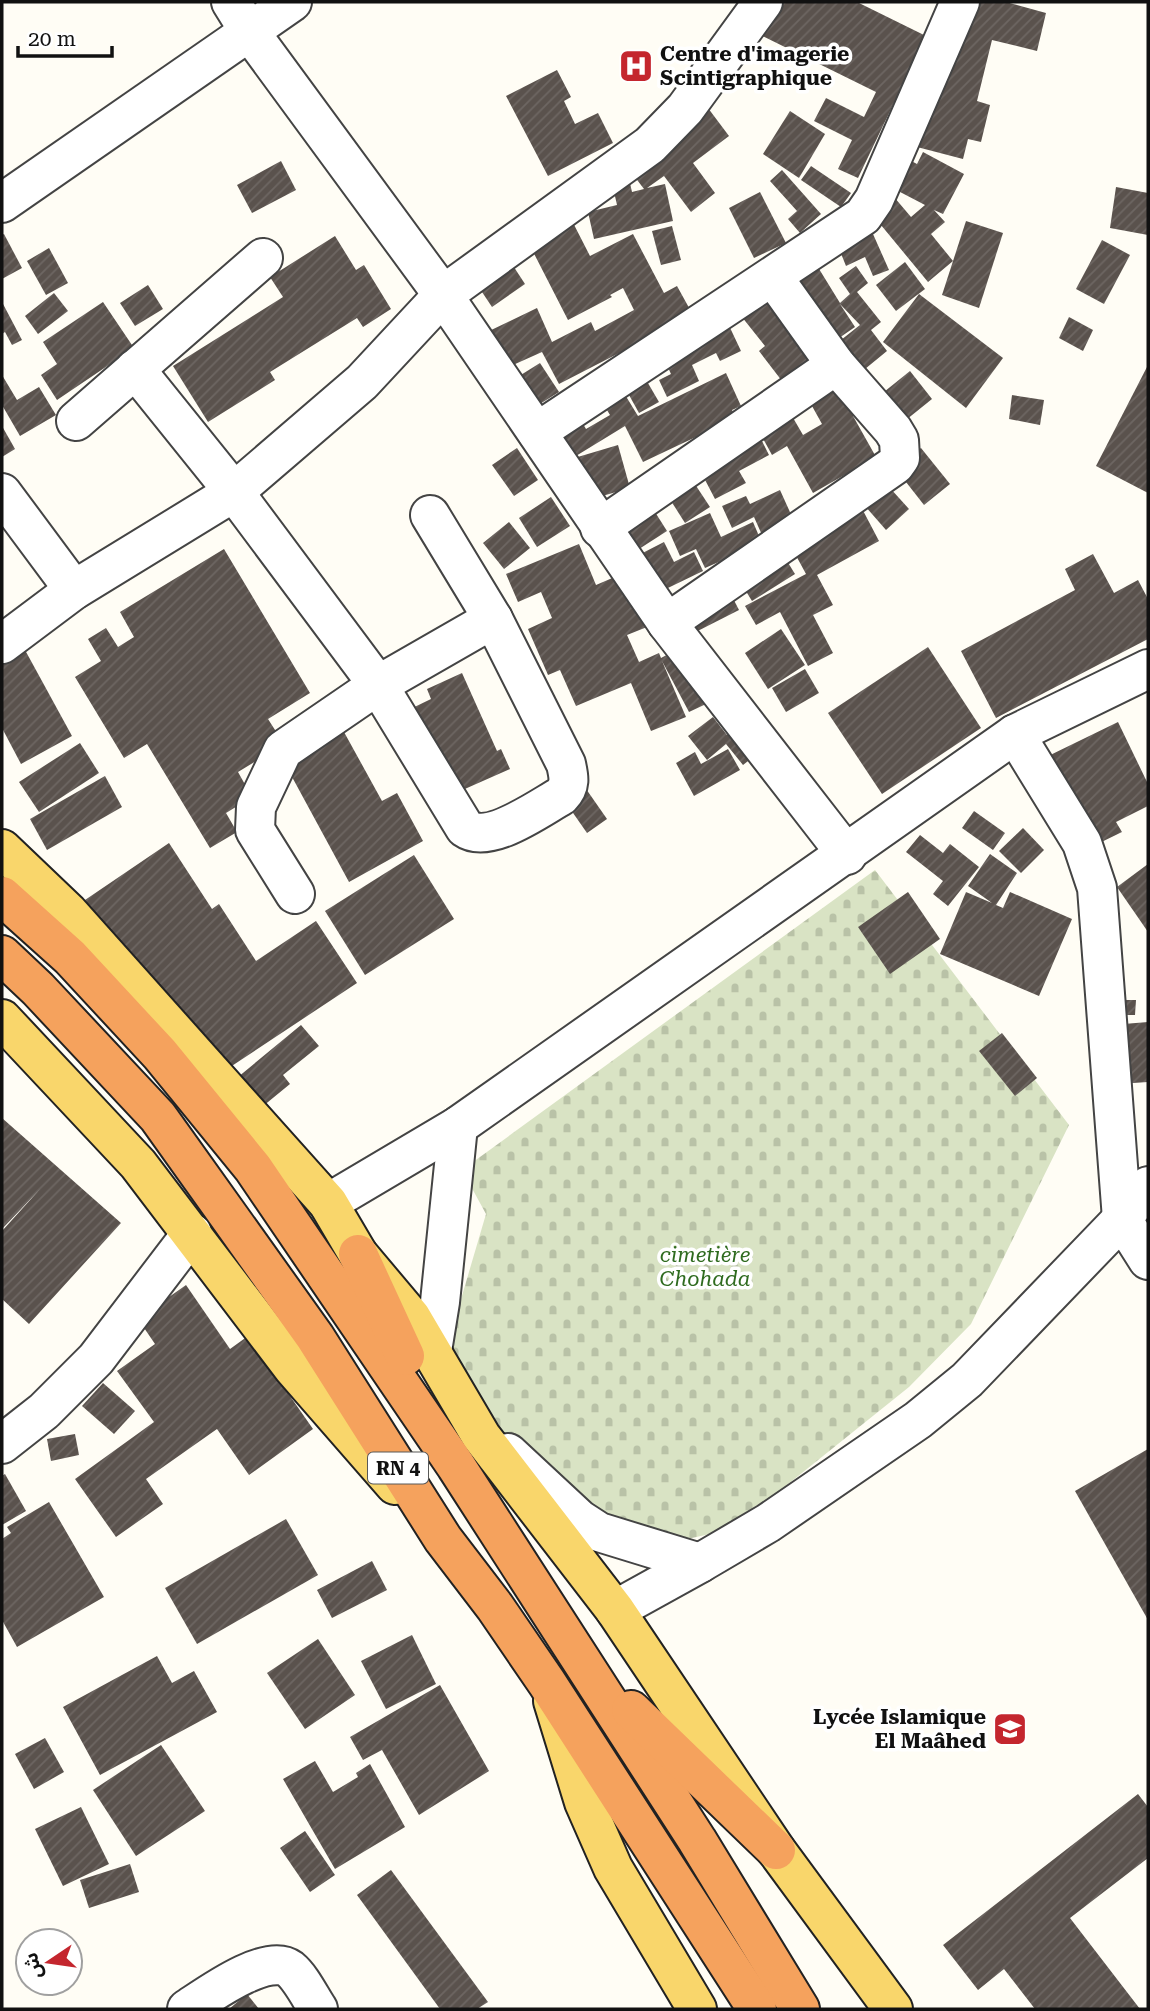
<svg xmlns="http://www.w3.org/2000/svg" width="1150" height="2011" viewBox="0 0 1150 2011" font-family="'Roboto Serif','Noto Sans Arabic',serif">
  <style>
    .cemetery { fill: url(#cemetery-stones) }
    .building { fill: url(#building-hatch); fill-rule: evenodd }
    .lines { fill: none; stroke-linecap: round; stroke-linejoin: round }
    .minor-casing { stroke: #444; stroke-width: 42 }
    .major-casing { stroke: #222; stroke-width: 42 }
    .highway-casing { stroke: #222; stroke-width: 42 }
    .minor { stroke: #fff; stroke-width: 38 }
    .major { stroke: #f9d66b; stroke-width: 38 }
    .highway { stroke: #f5a25d; stroke-width: 38 }
    .labels { text-anchor: middle; stroke-width: 7; stroke-linejoin: round; paint-order: stroke }
    .shield { fill: #fff; stroke: #585858; stroke-width: 2 }
    .shield-label { font-size: 19px; font-weight: bold; fill: #111 }
    .poi-label { font-size: 21px; font-weight: bold; fill: #111; stroke: #fff; text-anchor: start }
    .park-label { font-size: 21px; font-style: italic; fill: #2f6b1f; stroke: #fff }
  </style>
  <defs>
    <pattern id="cemetery-stones" width="16" height="16" patternUnits="userSpaceOnUse" patternTransform="scale(1.75)"><rect width="16" height="16" fill="#d9e3c4"/><path d="M2 7V4a2 2 0 0 1 4 0v3zM10 15v-3a2 2 0 0 1 4 0v3z" fill="#b9c2a7"/></pattern>
    <pattern id="building-hatch" width="6" height="6" patternUnits="userSpaceOnUse" patternTransform="scale(1.75)"><rect width="6" height="6" fill="#5a524d"/><path d="M-1 1l2-2M0 6l6-6M5 7l2-2" fill="none" stroke="#6d6662"/></pattern>
  </defs>
  <rect width="100%" height="100%" fill="#fffdf5"/>
  <!-- cemetery -->
  <polygon class="cemetery" points="875,870 1069,1125 971,1324 909,1387 732,1529 674,1542 604,1524 544,1464 489,1421 449,1340 486,1214 462,1170"/>
  <!-- building -->
  <g class="building">
    <polygon points="756,2 857,2 926,36 858,178 838,169 852,140 814,121 826,98 864,117 876,92 744,27"/>
    <polygon points="954,2 1006,2 1046,13 1037,51 992,40 977,101 990,105 981,142 968,139 963,159 894,141"/>
    <polygon points="557,70 571,97 564,101 575,124 598,113 613,143 548,176 506,96"/>
    <polygon points="708,108 729,136 693,163 715,193 691,212 664,176 647,188 665,184 673,221 594,239 588,212 617,205 612,183 629,179 632,192 644,189 628,168"/>
    <polygon points="790,111 825,134 799,178 763,154"/>
    <polygon points="894,152 917,164 923,152 964,174 943,214 934,210 945,222 931,234 953,261 928,282 862,202 883,184 911,217 925,205 879,181"/>
    <polygon points="281,161 296,190 252,213 237,185"/>
    <polygon points="811,166 851,193 841,207 801,180"/>
    <polygon points="782,170 821,214 800,233 788,219 797,211 770,181"/>
    <polygon points="1116,187 1148,193 1148,235 1110,228"/>
    <polygon points="760,192 786,243 754,258 729,208"/>
    <polygon points="568,213 590,256 633,234 664,293 677,286 693,315 559,384 542,352 502,370 485,333 537,308 552,342 591,322 595,331 634,310 623,288 610,295 612,297 568,320 525,236"/>
    <polygon points="865,216 889,270 873,276 865,257 846,266 832,231"/>
    <polygon points="966,221 1003,233 979,308 942,295"/>
    <polygon points="672,226 681,260 661,265 652,231"/>
    <polygon points="4,234 22,268 2,279 2,235"/>
    <polygon points="335,236 356,270 364,265 391,309 363,327 357,318 270,372 275,380 208,422 173,366 283,297 270,277"/>
    <polygon points="1102,240 1130,255 1104,304 1076,289"/>
    <polygon points="49,248 68,283 46,295 27,261"/>
    <path d="M 808,251 L 840,303 L 850,294 L 839,278 L 856,266 L 868,283 L 857,292 L 881,322 L 871,330 L 887,351 L 865,369 L 854,355 L 843,364 L 787,264 ZM 840,304 L 860,325 L 841,340 L 839,338 L 855,327 Z"/>
    <polygon points="508,258 525,284 492,307 474,280"/>
    <polygon points="905,262 925,289 896,311 876,285"/>
    <polygon points="759,279 818,353 782,381 759,351 765,346 730,302"/>
    <polygon points="148,285 163,309 135,326 120,303"/>
    <polygon points="54,293 68,311 38,334 25,316"/>
    <polygon points="919,294 1003,358 966,408 883,342"/>
    <polygon points="2,302 22,340 12,345 5,332 2,334"/>
    <polygon points="103,302 134,348 57,400 41,375 57,364 43,342"/>
    <polygon points="724,315 741,351 720,361 716,353 692,365 699,381 667,397 659,380 671,374 658,346"/>
    <polygon points="1069,317 1093,330 1083,351 1059,338"/>
    <polygon points="540,363 559,392 524,414 505,385"/>
    <polygon points="846,364 869,408 853,416 876,457 813,493 787,446 772,455 754,422 785,404 803,435 822,424 802,388"/>
    <polygon points="1148,365 1148,493 1096,466"/>
    <polygon points="638,366 659,402 639,413 619,377"/>
    <polygon points="910,371 932,399 896,428 874,400"/>
    <polygon points="726,373 741,406 732,410 736,418 643,462 625,426 571,459 618,445 630,488 571,505 537,429 573,407 586,429 610,415 596,392 616,380 638,416"/>
    <polygon points="2,375 17,400 39,387 56,415 20,436 2,405"/>
    <polygon points="1012,395 1044,400 1040,425 1009,419"/>
    <polygon points="752,421 769,455 739,471 746,483 715,499 691,453"/>
    <polygon points="2,426 15,449 2,457"/>
    <polygon points="517,448 538,480 514,496 492,465"/>
    <polygon points="921,448 950,484 924,505 895,468"/>
    <polygon points="683,466 710,507 685,523 659,482"/>
    <polygon points="880,477 909,509 886,530 858,498"/>
    <polygon points="780,490 794,521 762,535 754,517 732,528 722,506 746,496 750,504"/>
    <polygon points="551,497 570,526 537,547 519,518"/>
    <polygon points="648,501 667,531 625,558 606,528"/>
    <polygon points="858,501 879,541 817,575 833,605 813,615 833,653 808,666 780,612 756,625 745,606 806,574 787,539"/>
    <polygon points="710,513 721,537 753,522 762,543 705,568 696,549 680,556 669,531"/>
    <polygon points="509,522 530,548 504,569 483,543"/>
    <polygon points="664,542 674,562 694,552 703,571 641,601 623,563"/>
    <polygon points="579,544 596,585 624,573 647,627 627,635 639,662 659,653 661,658 678,649 706,704 689,712 662,661 686,717 651,731 631,683 576,706 560,670 548,675 528,629 552,618 541,592 518,602 506,574"/>
    <polygon points="224,549 310,693 268,719 284,744 238,772 252,797 226,813 237,832 210,848 147,744 124,758 75,677 101,661 88,639 106,628 118,647 134,637 120,612"/>
    <polygon points="782,553 795,574 752,601 739,580"/>
    <polygon points="1093,554 1114,593 1138,580 1148,599 1148,639 996,718 961,651 1075,590 1065,569"/>
    <polygon points="725,583 739,610 678,641"/>
    <polygon points="781,629 805,665 768,689 745,653"/>
    <polygon points="928,647 981,728 882,794 828,713"/>
    <polygon points="25,650 72,736 21,764 2,728 2,662"/>
    <polygon points="805,669 819,693 786,712 772,688"/>
    <polygon points="462,673 497,751 501,749 510,769 458,792 402,713 431,699 427,689"/>
    <polygon points="713,717 727,735 742,723 762,750 743,765 726,744 707,760 688,736"/>
    <polygon points="1118,722 1148,784 1148,806 1116,822 1122,832 1085,850 1040,760"/>
    <polygon points="344,732 382,801 397,793 423,841 349,882 285,764"/>
    <polygon points="80,743 99,773 39,812 19,782"/>
    <polygon points="728,749 740,770 694,796 676,763 695,752 701,764"/>
    <polygon points="105,776 122,807 47,850 30,819"/>
    <polygon points="584,786 607,819 587,833 564,800"/>
    <polygon points="974,811 1005,833 993,850 962,828"/>
    <polygon points="1023,828 1044,850 1021,873 999,851"/>
    <polygon points="920,835 943,853 950,844 979,867 948,906 933,894 943,881 906,852"/>
    <polygon points="169,843 212,909 219,904 256,961 316,921 357,983 206,1083 85,900"/>
    <polygon points="990,854 1017,873 996,905 1003,908 1010,892 1072,919 1039,996 940,954 966,892 992,903 968,886"/>
    <polygon points="414,855 454,919 365,975 325,911"/>
    <polygon points="1148,864 1148,932 1117,887"/>
    <polygon points="908,892 940,939 890,974 858,927"/>
    <polygon points="1117,1000 1136,1000 1135,1015 1117,1015"/>
    <polygon points="1148,1022 1148,1082 1103,1085 1099,1026"/>
    <polygon points="301,1025 319,1046 283,1075 290,1084 257,1111 232,1082"/>
    <polygon points="1002,1033 1037,1078 1015,1096 979,1051"/>
    <polygon points="2,1118 121,1223 29,1324 2,1299 2,1231 41,1188 2,1229"/>
    <polygon points="186,1285 230,1349 248,1336 313,1429 249,1475 217,1429 146,1479 163,1504 116,1537 75,1479 154,1422 117,1371 155,1344 138,1319"/>
    <polygon points="103,1383 135,1411 114,1434 82,1406"/>
    <polygon points="75,1434 79,1455 51,1461 47,1439"/>
    <polygon points="1148,1449 1148,1620 1075,1491"/>
    <polygon points="5,1474 26,1511 2,1525 2,1476"/>
    <polygon points="49,1502 104,1597 17,1647 2,1620 2,1539 11,1533 7,1527"/>
    <polygon points="286,1519 318,1575 197,1644 165,1588"/>
    <polygon points="372,1561 387,1590 332,1618 317,1590"/>
    <polygon points="412,1635 436,1684 386,1709 361,1661"/>
    <polygon points="318,1639 355,1695 305,1729 267,1673"/>
    <polygon points="157,1656 172,1683 194,1671 217,1712 100,1775 63,1707"/>
    <polygon points="440,1685 489,1771 419,1815 382,1750 363,1760 350,1737"/>
    <polygon points="45,1738 64,1772 34,1789 15,1754"/>
    <polygon points="161,1745 205,1811 136,1856 93,1790"/>
    <polygon points="315,1761 333,1792 358,1777 356,1773 370,1764 405,1827 335,1869 283,1779"/>
    <polygon points="1138,1794 1148,1807 1148,1858 1070,1918 1140,2009 1035,2009 1004,1969 978,1990 943,1945"/>
    <polygon points="81,1807 109,1864 63,1886 35,1829"/>
    <polygon points="305,1831 335,1875 310,1892 280,1848"/>
    <polygon points="130,1864 139,1892 89,1908 80,1880"/>
    <polygon points="391,1870 488,2002 477,2009 440,2009 357,1895"/>
    <polygon points="247,1994 259,2009 229,2009"/>
  </g>
  <g class="lines">
    <!-- minor casing -->
    <g class="minor-casing">
      <g id="minor">
        <polyline points="231,2 249,31 443,295 667,623 847,855"/>
        <polyline points="2,203 292,2"/>
        <path d="M 135,369 L 234,492 L 378,685 L 465,828 C 489,845 538,809 561,796 C 571,786 569,777 566,764 L 493,619 L 430,515"/>
        <polyline points="76,421 263,258"/>
        <polyline points="537,432 863,216 874,200 960,2"/>
        <polyline points="2,493 74,590"/>
        <polyline points="600,528 836,365"/>
        <polyline points="667,623 895,465 900,458 899,440 893,430 836,365 773,277"/>
        <polyline points="2,644 74,590 234,492 362,382 443,295 650,145 685,109 763,2"/>
        <polyline points="1015,734 1082,843 1097,888 1122,1219 1148,1260"/>
        <polyline points="295,894 255,830 256,807 283,750 378,685 493,619"/>
        <polyline points="328,1203 458,1126 1015,734 1148,669"/>
        <polyline points="432,1351 440,1302 458,1126"/>
        <polyline points="2,1444 44,1411 96,1359 192,1233"/>
        <polyline points="508,1453 579,1519 599,1532 700,1563 615,1610"/>
        <polyline points="700,1563 768,1523 918,1420 967,1380 1122,1219 1148,1186"/>
        <path d="M 187,2009 C 207,1996 267,1952 290,1969 C 301,1978 310,1997 318,2009"/>
      </g>
    </g>
    <!-- major casing -->
    <g class="major-casing">
      <g id="major">
        <polyline points="2,849 68,912 328,1203 358,1254 411,1317 481,1436 615,1610 776,1850 893,2009"/>
        <polyline points="2,1019 138,1164 293,1368 395,1485"/>
        <polyline points="553,1701 584,1802 613,1868 697,2009"/>
      </g>
    </g>
    <!-- highway casing -->
    <g class="highway-casing">
      <g id="highway">
        <polyline points="2,896 70,957 160,1054 253,1168 456,1466 697,1840 800,2009"/>
        <polyline points="2,955 38,989 158,1117 315,1337 443,1539 495,1607 547,1683 757,2009"/>
        <polyline points="358,1254 405,1356"/>
        <polyline points="631,1710 776,1850"/>
      </g>
    </g>
    <!-- minor -->
    <use href="#minor" class="minor"/>
    <!-- major -->
    <use href="#major" class="major"/>
    <!-- highway -->
    <use href="#highway" class="highway"/>
  </g>
  <!-- icons -->
  <defs>
    <g id="hospital-square" transform="scale(1.75)"><rect x="-9" y="-9" width="18" height="18" rx="4" fill="#c4262e" stroke="#fff"/><path d="M-5-5h3v3.5h4V-5h3V5h-3V1.5h-4V5h-3Z" fill="#fff"/></g>
    <g id="school-square" transform="scale(1.75)"><rect x="-9" y="-9" width="18" height="18" rx="4" fill="#c4262e" stroke="#fff"/><path d="M0-5L7-2L0 1L-7-2ZM-4 1L0 2.5L4 1V4Q0 6-4 4Z" fill="#fff"/></g>
  </defs>
  <g fill-rule="evenodd">
    <use href="#hospital-square" x="636" y="66"/>
    <use href="#school-square" x="1010" y="1729"/>
  </g>
  <g class="labels">
    <!-- shield labels -->
    <rect class="shield" x="368" y="1452.5" width="60" height="31" rx="5"/>
    <g class="shield-label">
      <text x="398" y="1475">RN 4</text>
    </g>
    <!-- poi labels -->
    <g class="poi-label">
      <text x="660" y="61">Centre d'imagerie<tspan x="660" dy="24">Scintigraphique</tspan></text>
      <text x="986" y="1724" text-anchor="end">Lycée Islamique<tspan x="986" dy="24">El Maâhed</tspan></text>
    </g>
    <!-- park labels -->
    <g class="park-label">
      <text x="705" y="1262">cimetière<tspan x="705" dy="24">Chohada</tspan></text>
    </g>
  </g>
  <!-- border -->
  <rect width="1150" height="2011" fill="none" stroke="#111111" stroke-width="7"/>
  <!-- north arrow -->
  <g transform="translate(49 1962) rotate(257)"><circle r="33" fill="#ffffff" stroke="#a0a0a0" stroke-width="2"/>
  <path d="M0-5L12 26L0 18L-12 26Z" fill="#c4262e"/>
  <text y="-10" font-size="19" font-weight="bold" text-anchor="middle" fill="#111111">ش</text>
  </g>
  <!-- scale -->
  <path d="M18 46v10h94v-10" fill="none" stroke="#111111" stroke-width="3.5"/>
  <text x="28" y="46" font-size="21" fill="#111111" stroke="#ffffff" stroke-width="5" paint-order="stroke">20 m</text>
</svg>
